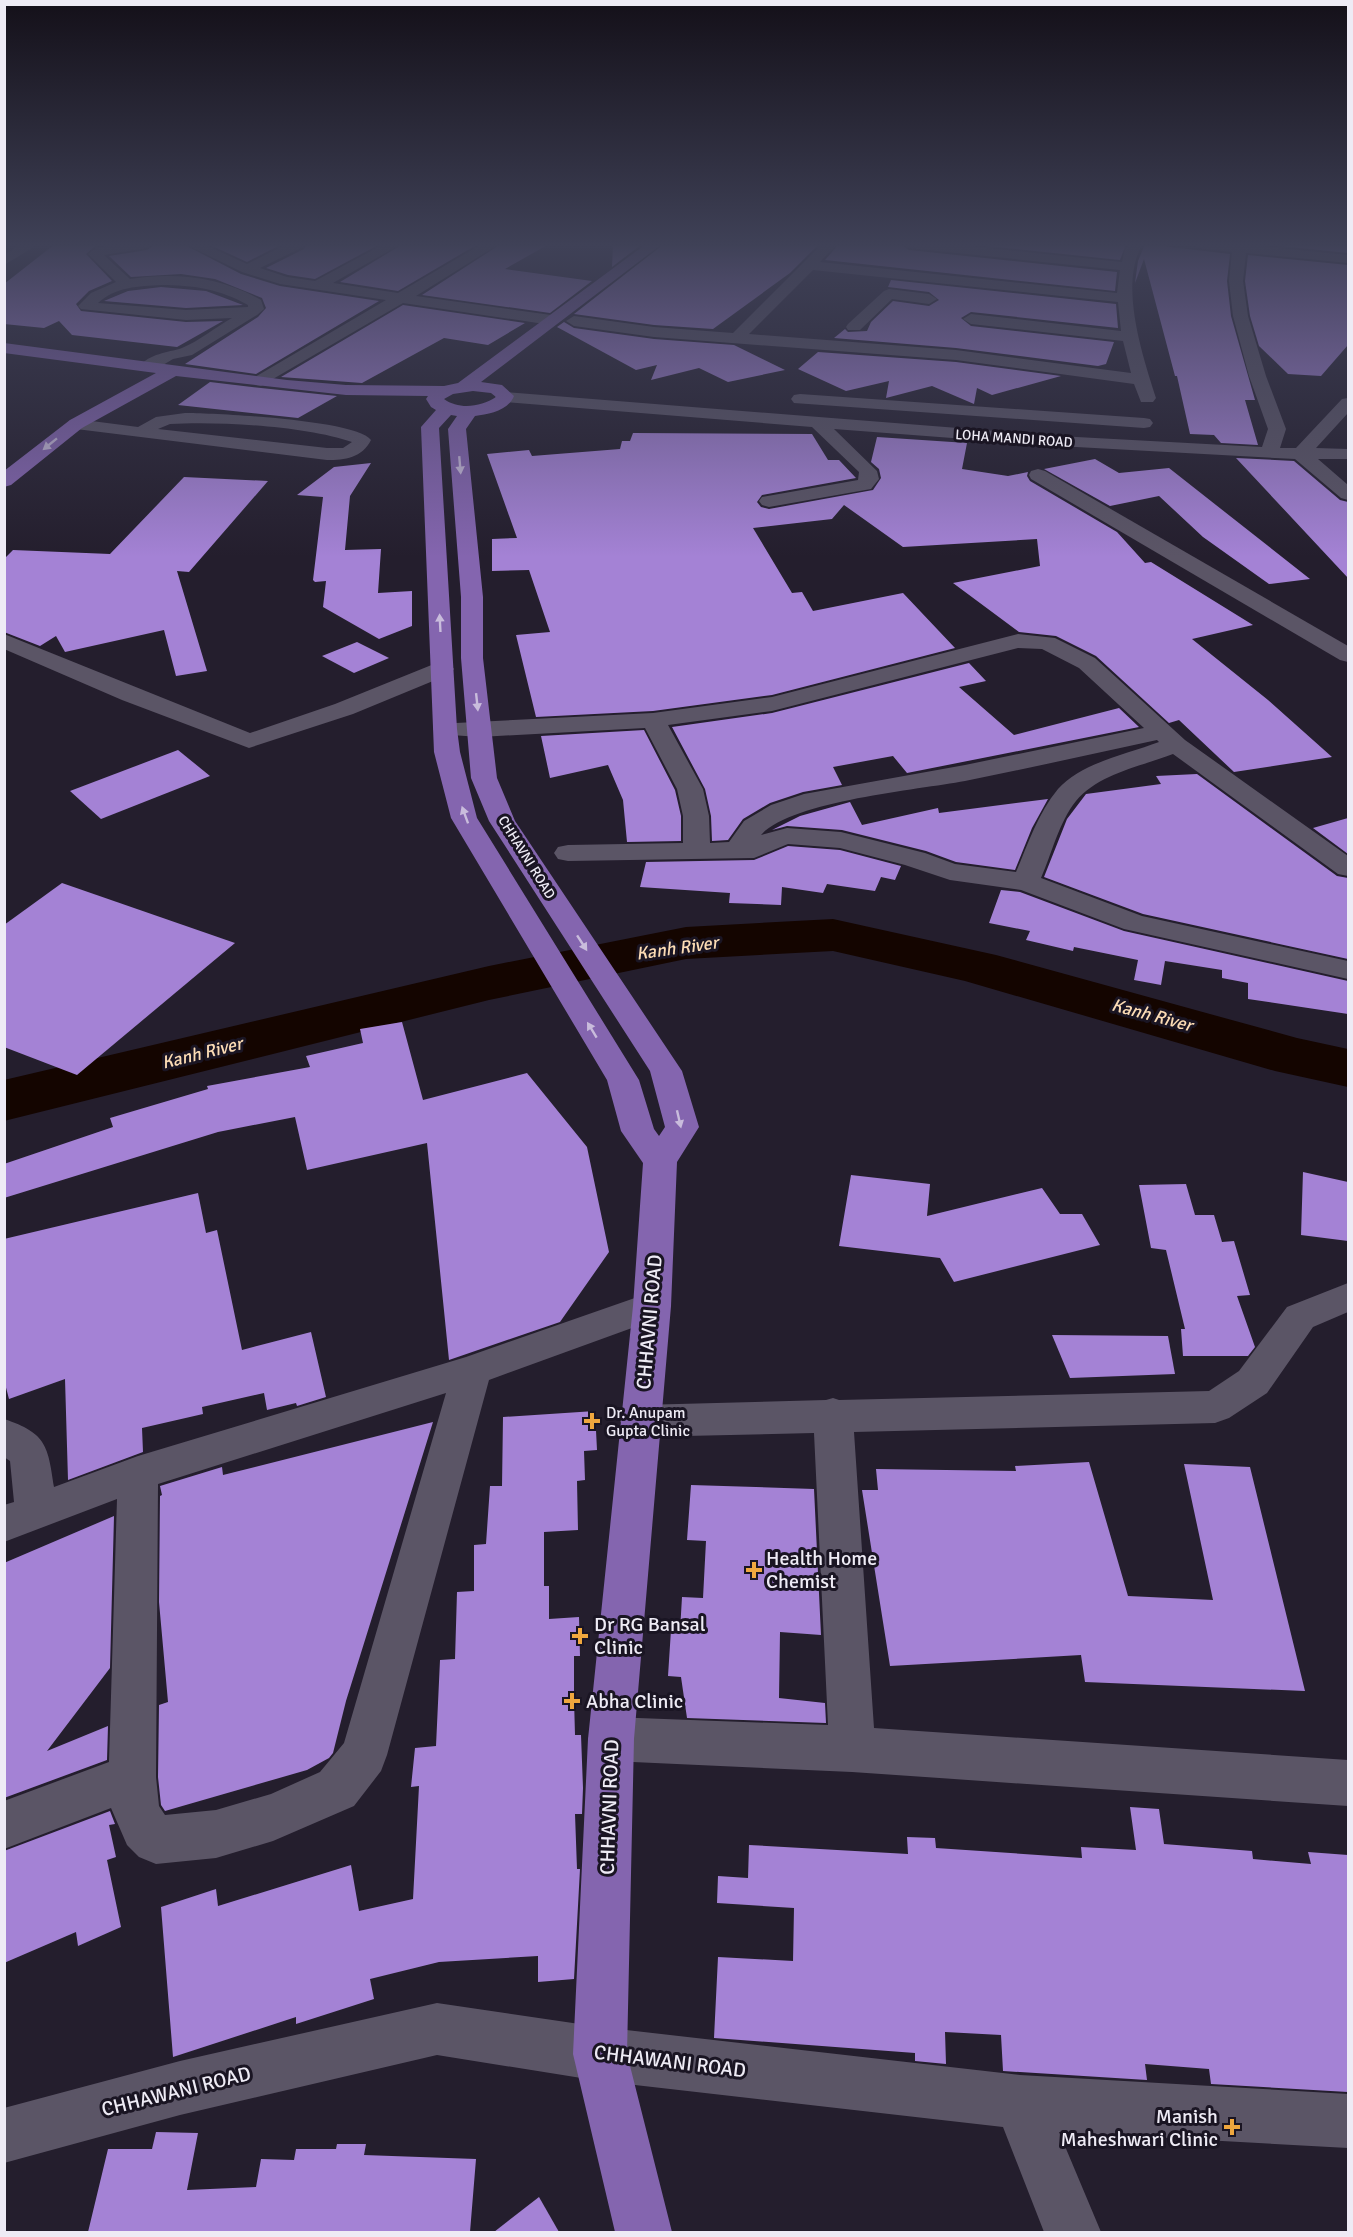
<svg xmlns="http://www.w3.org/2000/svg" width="1353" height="2237" viewBox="0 0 1353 2237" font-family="Signika,sans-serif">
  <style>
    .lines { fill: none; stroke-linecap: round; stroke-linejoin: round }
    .river { fill: #140500; fill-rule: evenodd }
    .building { fill: #a482d5 }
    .minor { fill: #5b5566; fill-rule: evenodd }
    .major { fill: #8465af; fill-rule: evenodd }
    .oneway { fill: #c9bcdc }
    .poi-dot { fill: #efa73e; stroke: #1a1523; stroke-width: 2 }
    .labels { text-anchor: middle; stroke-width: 6; stroke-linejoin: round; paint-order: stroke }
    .far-street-label { font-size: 14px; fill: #eeebf5; stroke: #1a1523 }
    .poi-label { font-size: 16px; fill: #eeebf5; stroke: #1a1523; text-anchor: start }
    .water-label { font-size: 18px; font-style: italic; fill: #fcdcb5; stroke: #1a1523 }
    .near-street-label { font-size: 20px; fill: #eeebf5; stroke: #1a1523 }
    .near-poi-label { font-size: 20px; fill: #eeebf5; stroke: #1a1523; text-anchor: start }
  </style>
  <rect width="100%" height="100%" fill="#241e2d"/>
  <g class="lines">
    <!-- river -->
    <polygon class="river" points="833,919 996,955 1297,1038 1348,1049 1348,1087 1275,1071 965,981 833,951 686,959 489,1000 4,1121 4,1080 489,966 686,927"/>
  </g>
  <!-- building -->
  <g class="building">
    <polygon points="55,244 107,244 95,246 86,254 112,281 89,291 76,304 81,311 186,322 223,321 177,347 72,335 59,321 44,328 4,324 4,284"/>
    <polygon points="156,244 183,244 241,274 280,286 379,301 256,374 185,364 258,317 266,308 262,298 215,279 181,274 131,277 109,256 147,250"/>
    <polygon points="208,244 282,244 247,262"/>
    <polygon points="307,244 380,244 315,279 288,275 266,268 304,249"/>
    <polygon points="403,244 478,244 398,291 340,282"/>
    <polygon points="501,244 549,244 505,269 592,281 550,313 422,295"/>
    <polygon points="613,244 642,244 612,267"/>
    <polygon points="664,244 819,244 790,273 713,329 654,325 574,314"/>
    <polygon points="839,244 900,244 909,250 1117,272 1115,291 825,260"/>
    <polygon points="968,244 1126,244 1120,260"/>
    <polygon points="1145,244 1230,254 1227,281 1231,316 1255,400 1245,400 1258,445 1221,443 1214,435 1190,434 1177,376 1175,376 1144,259 1135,283 1138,261"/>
    <polygon points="1260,244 1348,244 1348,253"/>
    <polygon points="1248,255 1348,265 1348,345 1321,376 1288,374 1259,346 1250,316 1245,281"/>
    <polygon points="891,280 1116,304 1118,328 971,312 961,318 971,326 1114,342 1106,364 1098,366 956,348 834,338 845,329 848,332 867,331 871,322 893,301 929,306 939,300 929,292 888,287"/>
    <polygon points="161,287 206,291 243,305 186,308 104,301 128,291"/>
    <polygon points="403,305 525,323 488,345 444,338 362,383 281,377"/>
    <polygon points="564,322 574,328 654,339 734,345 785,370 728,382 699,368 651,380 657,365 636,370 557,327"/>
    <polygon points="818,352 956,362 1061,376 992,395 977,388 974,404 932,386 886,398 889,381 846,391 798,369"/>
    <polygon points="210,382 261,388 337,396 298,418 178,405"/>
    <polygon points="633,433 812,434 828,460 839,460 856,478 762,495 757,502 761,507 769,509 873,490 881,478 879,469 871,462 877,437 967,443 962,469 1008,476 1028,472 1027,476 1030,481 1117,532 1145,563 1151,562 1253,625 1192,639 1268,700 1332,757 1234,772 1179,720 1169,723 1096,656 1056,636 1019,632 953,583 1040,566 1037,539 903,547 844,505 832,519 753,528 792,593 802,592 813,611 903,593 955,648 772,695 653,711 536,717 516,635 550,632 529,570 492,571 492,539 517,538 487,454 529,450 532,456 620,449 622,441 630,441"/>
    <polygon points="1236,458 1294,461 1340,500 1348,502 1348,578"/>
    <polygon points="1095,459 1119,473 1169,468 1310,579 1269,584 1203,537 1159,496 1110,506 1044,469"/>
    <polygon points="371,463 350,496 345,550 381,549 378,593 412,591 412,626 379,639 323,607 326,581 315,582 313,580 323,497 297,495 334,467"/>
    <polygon points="184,477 268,481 189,572 177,571 207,671 176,676 164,630 65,652 56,636 40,646 4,632 4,559 13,550 110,554"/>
    <polygon points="357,642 389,658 354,673 322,656"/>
    <polygon points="969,663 986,681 959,687 1014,735 1119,708 1139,727 907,773 893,756 833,767 842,785 803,792 770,803 743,819 728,840 712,841 711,816 705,789 672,727 772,713"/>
    <polygon points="644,730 675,790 681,816 681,841 627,842 623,800 608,765 550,778 541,736"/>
    <polygon points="178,750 210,776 101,819 70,791"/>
    <polygon points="1197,774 1337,876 1348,878 1348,959 1143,914 1044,877 1067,819 1086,794 1161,784 1156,776"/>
    <polygon points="1048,799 1032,828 1015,870 956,862 926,851 842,830 787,826 772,830 800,816 850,802 862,825 938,808 939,813"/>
    <polygon points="1348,818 1348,854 1313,828"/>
    <polygon points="788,846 840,850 901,866 895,880 881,877 875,891 827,884 823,893 782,887 781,905 729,903 730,893 640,887 646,862 754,860"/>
    <polygon points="62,883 235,943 77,1075 4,1047 4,925"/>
    <polygon points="1001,890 1020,892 1124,931 1348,981 1348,1014 1248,999 1248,983 1222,978 1222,970 1165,961 1161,985 1134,980 1138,960 1074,947 1073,951 1026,940 1030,931 989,923"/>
    <polygon points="402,1022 423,1100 527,1073 587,1147 609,1252 560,1322 449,1360 427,1143 307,1170 295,1117 218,1132 4,1198 4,1164 113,1127 110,1118 208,1089 207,1086 310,1067 306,1056 363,1043 360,1029"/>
    <polygon points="1303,1172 1348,1182 1348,1241 1301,1235"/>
    <polygon points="851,1175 930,1184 927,1216 1042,1188 1060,1214 1082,1214 1100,1245 954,1282 940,1258 839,1246"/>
    <polygon points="1186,1184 1195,1215 1214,1215 1222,1242 1234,1241 1250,1295 1237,1296 1255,1347 1248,1356 1183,1356 1181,1329 1185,1329 1166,1250 1151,1248 1139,1185"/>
    <polygon points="198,1193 206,1233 217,1230 242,1350 311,1332 326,1397 297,1406 296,1403 267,1410 264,1393 202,1407 203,1414 142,1428 143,1452 68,1480 65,1379 9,1399 4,1380 4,1239"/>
    <polygon points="1052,1335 1168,1336 1175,1374 1070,1378"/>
    <polygon points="595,1411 597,1450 584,1451 585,1480 577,1481 578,1530 544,1532 544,1586 549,1586 549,1619 579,1617 580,1656 574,1656 574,1699 575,1735 581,1735 583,1788 582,1814 575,1814 577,1869 580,1869 574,1979 538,1982 538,1956 439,1962 370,1979 374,1999 296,2024 296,2017 173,2057 161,1907 216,1889 218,1906 351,1865 359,1911 413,1899 419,1786 411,1787 415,1748 436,1746 440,1660 455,1659 457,1592 474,1591 474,1545 486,1544 490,1486 502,1486 503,1417"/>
    <polygon points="433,1422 346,1701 333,1753 329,1758 307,1770 165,1811 161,1805 158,1777 159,1705 168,1702 159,1602 160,1496 162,1495 160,1486 222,1467 223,1475"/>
    <polygon points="1089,1462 1128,1596 1213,1600 1184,1464 1250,1467 1305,1691 1085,1682 1081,1655 890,1666 862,1490 878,1490 876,1469 1016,1471 1015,1466"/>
    <polygon points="691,1485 814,1489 821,1635 780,1632 779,1698 825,1703 826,1723 687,1718 681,1677 668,1676 671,1630 680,1631 682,1597 703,1598 706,1541 687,1540"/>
    <polygon points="114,1516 110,1668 47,1751 108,1726 107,1760 4,1798 4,1563"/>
    <polygon points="1130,1807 1159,1809 1164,1844 1252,1851 1253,1859 1311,1864 1308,1852 1348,1855 1348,2092 1211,2084 1209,2069 1145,2064 1147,2080 1003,2071 1001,2035 945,2032 946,2064 915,2061 915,2053 714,2038 718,1957 793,1961 794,1908 717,1903 718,1876 748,1878 749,1845 908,1854 907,1837 935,1838 936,1848 1082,1858 1081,1847 1136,1850"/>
    <polygon points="110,1811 115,1824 109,1825 116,1857 107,1860 121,1927 78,1946 76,1932 4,1963 4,1851"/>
    <polygon points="156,2132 198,2133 187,2190 256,2187 261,2159 294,2160 296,2149 336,2149 337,2144 366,2144 364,2155 476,2159 470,2232 88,2232 108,2149 152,2149"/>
    <polygon points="539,2197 559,2232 494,2232"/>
  </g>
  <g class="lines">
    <!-- minor -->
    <g class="minor">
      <polygon points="22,244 31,244 34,247 4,265 4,255"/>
      <path d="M 120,244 L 154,244 L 147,248 L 104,255 L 130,279 C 176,272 221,277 261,300 L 264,309 L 257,315 L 192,355 L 173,359 L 153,371 L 141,371 L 139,367 C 150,353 167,353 182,348 C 199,341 216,327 232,318 L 186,320 L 81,309 L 78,306 L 91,293 L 116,282 L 88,254 L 96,248 ZM 161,285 C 193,285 220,289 248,305 L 248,307 L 186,310 L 98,303 C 115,287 139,286 161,285 Z"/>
      <polygon points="185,244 203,244 247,264 287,244 305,244 303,247 260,268 287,277 315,281 384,244 401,244 333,283 398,293 482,244 499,244 416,296 551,315 559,320 551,325 403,303 261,386 255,385 253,381 255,377 386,300 280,284 242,272"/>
      <path d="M 822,244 L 837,244 L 820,262 L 1117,293 L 1120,270 L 909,248 L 902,244 L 948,244 L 1122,262 L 1125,249 L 1129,244 L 1143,244 C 1118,283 1143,357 1156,398 L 1153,402 L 1141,402 L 1134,384 L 956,360 L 654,337 L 574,326 L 566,321 L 574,316 L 654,327 L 733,333 ZM 813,270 L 1118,302 L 1121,331 L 971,314 L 963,319 L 971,324 L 1123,341 L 1131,373 L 956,350 L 749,334 Z"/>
      <polygon points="1191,244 1239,244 1348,255 1348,263 1246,253 1243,281 1248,316 1266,376 1286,429 1280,448 1296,448 1342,399 1348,398 1348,413 1316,448 1348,449 1348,459 1318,459 1348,485 1348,500 1341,498 1295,459 1058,446 834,429 877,471 879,479 871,489 769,507 762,505 759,501 762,497 858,480 859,472 812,427 504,402 498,401 495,397 498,393 504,392 1058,436 1262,447 1268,429 1249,376 1233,316 1229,281 1232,252 1198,248"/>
      <polygon points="889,289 929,294 937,299 929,304 892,299 860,330 848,330 846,327 848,324 884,291"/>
      <polygon points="800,394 1144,418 1150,419 1153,423 1150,427 1144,428 794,403 791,399 794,395"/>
      <path d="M 185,413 C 214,413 357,420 371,440 C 362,458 345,460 327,460 L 76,429 L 70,428 L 67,424 L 70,420 L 76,419 L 138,427 L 156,417 ZM 170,424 C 218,421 306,426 352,442 L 343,448 L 327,448 L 158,429 Z"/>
      <polygon points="1038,469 1045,471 1348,646 1348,662 1340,660 1031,479 1029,475 1031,471"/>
      <polygon points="4,634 250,733 335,704 434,664 442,662 450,664 454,669 450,674 353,714 249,748 122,700 4,649"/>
      <path d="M 1018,634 L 1055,638 L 1095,658 L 1185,740 L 1348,856 L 1348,876 L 1338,874 L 1173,754 C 1142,766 1098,774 1076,801 C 1059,822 1052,853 1041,878 L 1142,916 L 1348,961 L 1348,979 L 1124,929 L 1021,890 L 950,880 L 905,865 L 840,848 L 788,844 L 754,858 L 568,861 L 558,859 L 554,853 L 558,847 L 568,845 L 683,843 L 683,816 L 677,789 L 645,728 L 480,737 L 436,734 L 433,729 L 436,724 L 653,713 L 772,697 ZM 1018,648 L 1042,649 L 1079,668 L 1144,728 L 965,765 L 804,794 L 771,805 L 744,821 L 729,842 L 710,843 L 709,816 L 703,789 L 668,725 L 772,711 ZM 1157,740 L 1159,742 C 1127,754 1081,763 1058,789 C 1038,813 1028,844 1016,872 L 955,864 L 925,853 L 841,832 L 787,828 L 761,835 C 791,801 917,790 965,781 C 1029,768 1093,754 1157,740 Z"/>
      <polygon points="1348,1283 1348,1312 1313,1327 1267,1393 1229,1418 1215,1423 854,1432 874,1728 1348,1760 1348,1806 852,1772 611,1761 595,1755 588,1739 595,1723 611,1717 828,1725 814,1433 640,1437 626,1432 620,1421 626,1410 640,1405 826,1400 833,1398 839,1400 1209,1391 1239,1371 1287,1307"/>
      <path d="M 652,1292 L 665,1296 L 671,1306 L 665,1316 L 489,1380 L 387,1755 L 381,1771 L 354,1806 L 273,1841 L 216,1858 L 156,1864 L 139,1857 L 127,1845 L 111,1808 L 4,1849 L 4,1801 L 109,1762 L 117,1499 L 4,1542 L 4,1505 L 14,1502 L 10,1461 L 4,1457 L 4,1419 C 47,1433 48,1447 54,1487 L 138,1456 L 466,1357 ZM 446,1393 L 344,1743 L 320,1772 L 271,1794 L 216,1810 L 165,1815 L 159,1806 L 156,1777 L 158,1484 Z"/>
      <polygon points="437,2003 600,2027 1020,2075 1348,2094 1348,2148 1059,2132 1101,2232 1044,2232 1003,2127 600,2081 437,2055 180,2115 4,2163 4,2108 180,2061"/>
    </g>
    <!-- major -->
    <path class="major" d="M 646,244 L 662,244 L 481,382 L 502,385 L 514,396 C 508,411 489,414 475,416 L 466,429 L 483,597 L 483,658 L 497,778 L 515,821 L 682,1071 L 699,1127 L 677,1162 L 671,1306 L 634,1739 L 627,2054 L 672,2232 L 615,2232 L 573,2054 L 588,1739 L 633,1306 L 643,1163 L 621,1131 L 607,1080 L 451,818 L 434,752 L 421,427 L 436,410 L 431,407 L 426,399 L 428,396 L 346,395 L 176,376 L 82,428 L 11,485 L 4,487 L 4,471 L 70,420 L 156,373 L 4,353 L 4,343 L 287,380 L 346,385 L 444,386 L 458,383 ZM 473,391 L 491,393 L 496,397 C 481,407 459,410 444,399 L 453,394 ZM 451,415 L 457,416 L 448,429 L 461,597 L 461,658 L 471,778 L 489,821 L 650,1071 L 665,1127 L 659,1136 L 654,1129 L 639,1080 L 477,818 L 460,752 L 457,729 L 439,428 Z"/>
  </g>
  <!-- one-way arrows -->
  <defs><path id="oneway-solid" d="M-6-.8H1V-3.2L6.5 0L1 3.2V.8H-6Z" transform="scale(1.5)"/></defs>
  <g class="oneway">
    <use href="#oneway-solid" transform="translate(50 444) rotate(141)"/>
    <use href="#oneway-solid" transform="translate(460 465) rotate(85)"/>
    <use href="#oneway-solid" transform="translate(440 623) rotate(-93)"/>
    <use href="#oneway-solid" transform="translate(477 702) rotate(84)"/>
    <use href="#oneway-solid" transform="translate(465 815) rotate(-110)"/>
    <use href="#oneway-solid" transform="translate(582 943) rotate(57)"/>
    <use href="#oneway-solid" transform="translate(592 1030) rotate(-121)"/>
    <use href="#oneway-solid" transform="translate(679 1119) rotate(77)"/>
  </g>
  <!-- sky -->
  <linearGradient id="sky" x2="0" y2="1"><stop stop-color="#141019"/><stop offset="0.44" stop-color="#3f4157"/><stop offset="1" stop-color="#3f4157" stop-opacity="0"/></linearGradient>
  <rect width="1353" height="557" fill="url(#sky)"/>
  <!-- markers -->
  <g class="poi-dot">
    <path d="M589 1412h6v6h6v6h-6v6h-6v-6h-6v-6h6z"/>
    <path d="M751 1561h6v6h6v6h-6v6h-6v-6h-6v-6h6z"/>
    <path d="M577 1627h6v6h6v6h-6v6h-6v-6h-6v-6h6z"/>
    <path d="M569 1692h6v6h6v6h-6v6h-6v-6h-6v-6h6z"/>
    <path d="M1229 2118h6v6h6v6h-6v6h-6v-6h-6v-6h6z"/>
  </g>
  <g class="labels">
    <!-- far-street labels -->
    <g class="far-street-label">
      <text transform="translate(1014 438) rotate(4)" y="5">LOHA MANDI ROAD</text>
      <text transform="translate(527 857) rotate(58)" y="5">CHHAVNI ROAD</text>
    </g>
    <!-- poi labels -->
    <g class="poi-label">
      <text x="606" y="1418">Dr. Anupam<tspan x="606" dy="18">Gupta Clinic</tspan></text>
    </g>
    <!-- water labels -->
    <g class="water-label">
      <text transform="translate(677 948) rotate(-8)" y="6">Kanh River</text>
      <text transform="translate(1152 1015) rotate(15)" y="6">Kanh River</text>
      <text transform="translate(202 1053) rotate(-14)" y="6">Kanh River</text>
    </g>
    <!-- near-street labels -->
    <g class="near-street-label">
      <text transform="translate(649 1322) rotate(-85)" y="7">CHHAVNI ROAD</text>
      <text transform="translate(609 1807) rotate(-88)" y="7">CHHAVNI ROAD</text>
      <text transform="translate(670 2061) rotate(7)" y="7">CHHAWANI ROAD</text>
      <text transform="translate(176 2091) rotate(-14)" y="7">CHHAWANI ROAD</text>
    </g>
    <!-- near-poi labels -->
    <g class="near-poi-label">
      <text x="766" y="1565">Health Home<tspan x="766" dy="23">Chemist</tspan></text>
      <text x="594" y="1631">Dr RG Bansal<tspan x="594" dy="23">Clinic</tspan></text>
      <text x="586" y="1708">Abha Clinic</text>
      <text x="1218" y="2123" text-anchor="end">Manish<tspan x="1218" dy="23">Maheshwari Clinic</tspan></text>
    </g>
  </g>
  <!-- border -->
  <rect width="1353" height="2237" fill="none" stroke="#eeebf5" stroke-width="12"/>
</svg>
